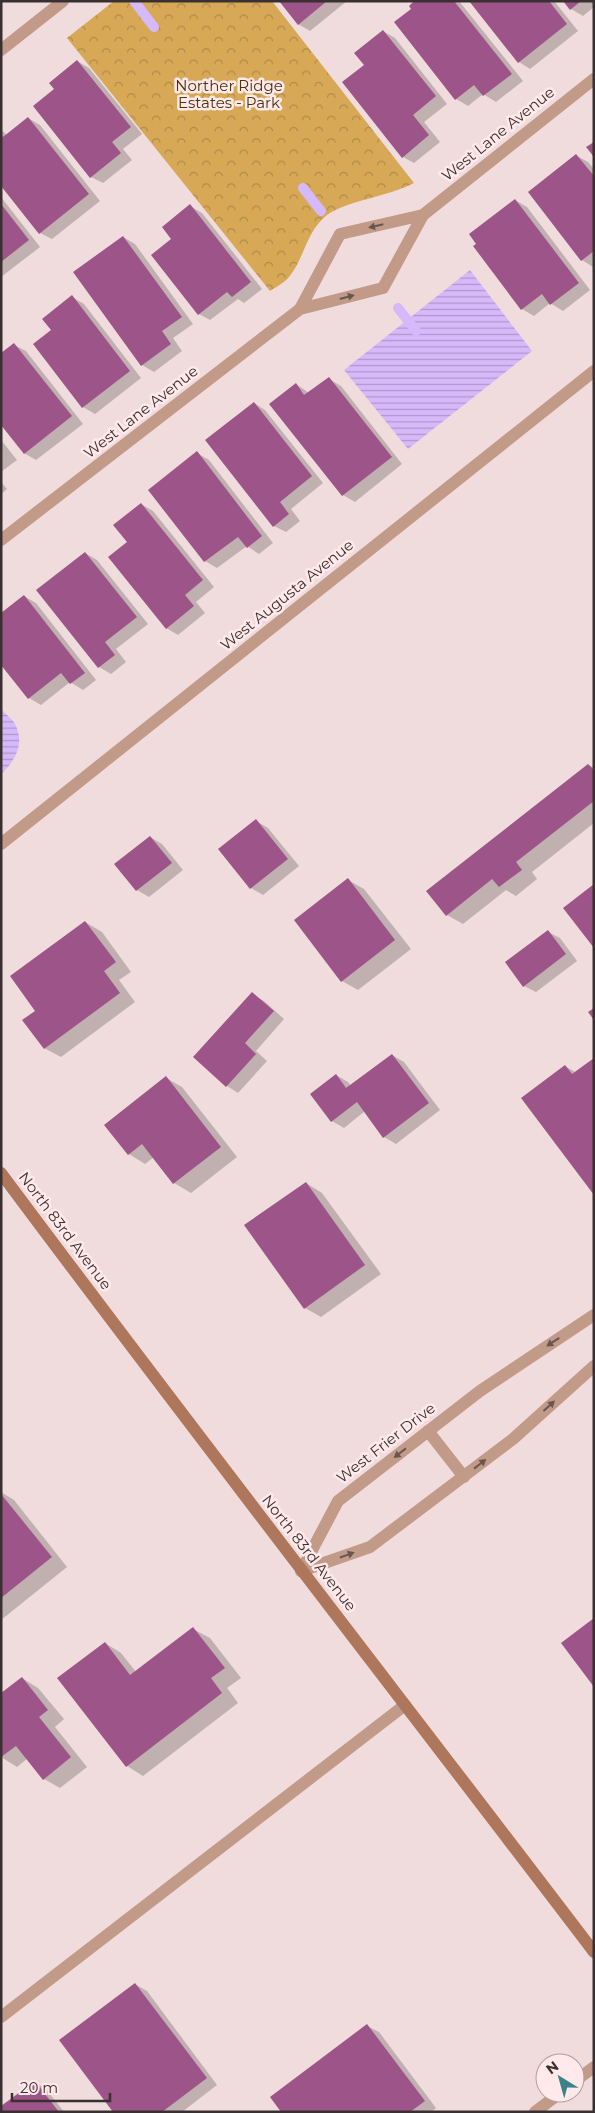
<svg xmlns="http://www.w3.org/2000/svg" width="595" height="2113" viewBox="0 0 595 2113" font-family="Montserrat,sans-serif">
  <style>
    .park { fill: url(#park-crowns) }
    .water { fill: url(#water-rules) }
    .shadow { fill: #0003 }
    .lines { fill: none; stroke-linecap: round; stroke-linejoin: round }
    .stream { stroke: #d6b9fa; stroke-width: 10 }
    .building { fill: #9d5488 }
    .service { stroke: #c19a88; stroke-width: 12 }
    .minor { stroke: #c19a88; stroke-width: 12 }
    .secondary { stroke: #ae765b; stroke-width: 12 }
    .oneway { fill: #69564f }
    .labels { text-anchor: middle; stroke-width: 5; stroke-linejoin: round; paint-order: stroke }
    .park-label { font-size: 15px; fill: #48340e; stroke: #ffe9ea }
    .street-label { font-size: 15px; fill: #393131; stroke: #ffe9ea }
  </style>
  <defs>
    <pattern id="park-crowns" width="20" height="18" patternUnits="userSpaceOnUse" patternTransform="scale(1.25)"><rect width="20" height="18" fill="#d7a957"/><path d="M2 6a3 3 0 1 1 6 0M12 15a3 3 0 1 1 6 0" fill="none" stroke="#af8a49"/></pattern>
    <pattern id="water-rules" width="6" height="5" patternUnits="userSpaceOnUse" patternTransform="scale(1.25)"><rect width="6" height="5" fill="#d6b9fa"/><path d="M0 2.5h6" fill="none" stroke="#af97cb"/></pattern>
  </defs>
  <rect width="100%" height="100%" fill="#f1dcdd"/>
  <!-- park -->
  <path class="park" d="M 114,1 L 272,1 L 414,183 C 388,197 348,200 327,215 C 307,230 303,261 289,277 C 284,283 276,287 270,291 L 67,38 Z"/>
  <!-- water -->
  <g class="water">
    <polygon points="470,270 532,351 408,449 344,370"/>
    <path d="M 1,709 C 5,714 12,718 15,724 C 25,742 16,761 1,774 Z"/>
  </g>
  <!-- shadow -->
  <g class="shadow">
    <polygon points="281,1 347,1 310,31 298,24"/>
    <polygon points="416,1 459,1 523,81 496,102 483,94 468,106 456,99 395,23 413,9"/>
    <polygon points="470,1 554,1 578,31 530,69 519,62"/>
    <polygon points="565,1 594,1 594,7 583,16 571,9"/>
    <polygon points="383,31 395,38 447,104 424,122 440,142 414,163 403,157 365,66"/>
    <polygon points="77,61 89,68 142,134 123,149 132,160 103,183 91,177 56,89"/>
    <polygon points="28,118 40,125 100,201 52,239 40,233 1,184 1,130 7,135"/>
    <polygon points="577,156 588,162 594,169 593,267 582,260"/>
    <polygon points="1,197 40,247 1,277"/>
    <polygon points="515,200 527,207 590,290 563,311 550,303 534,316 522,309"/>
    <polygon points="190,206 202,213 262,289 244,303 238,299 210,320 199,314 172,239"/>
    <polygon points="123,237 135,244 193,324 173,338 182,351 154,372 142,365"/>
    <polygon points="72,297 84,304 141,378 95,414 83,407 35,344 53,330"/>
    <polygon points="14,345 26,351 83,424 36,460 24,453"/>
    <polygon points="329,379 341,386 402,464 355,502 343,495 271,404 296,384 309,393"/>
    <polygon points="254,403 265,410 323,483 291,509 300,521 286,532 274,526"/>
    <polygon points="1,440 17,460 1,472"/>
    <polygon points="197,453 209,460 273,543 259,554 247,546 217,568 205,561 150,490"/>
    <polygon points="1,482 7,489 1,494"/>
    <polygon points="141,504 153,511 214,587 196,602 205,613 178,635 166,628"/>
    <polygon points="85,553 97,560 148,624 116,649 126,662 111,674 99,667"/>
    <polygon points="24,596 36,603 96,680 83,690 70,682 41,705 29,698"/>
    <polygon points="589,765 594,768 594,823 532,872 537,879 516,896 506,890 463,924 447,915"/>
    <polygon points="256,821 268,828 299,866 263,895 251,888"/>
    <polygon points="150,837 162,844 183,870 149,897 137,890 116,864"/>
    <polygon points="348,880 364,889 411,949 358,990 342,981"/>
    <polygon points="85,922 102,932 131,972 119,980 135,1002 61,1057 44,1048 37,1011"/>
    <polygon points="548,932 560,938 577,961 536,992 524,986"/>
    <polygon points="252,994 264,1001 284,1019 256,1051 267,1061 238,1093 227,1086"/>
    <polygon points="392,1055 404,1062 440,1110 396,1144 384,1137 365,1111 344,1128 332,1121 336,1075 348,1082 351,1086"/>
    <polygon points="565,1066 577,1073 594,1193"/>
    <polygon points="166,1078 182,1087 237,1157 191,1193 174,1183 154,1157 145,1164 129,1154 106,1125"/>
    <polygon points="306,1183 322,1193 381,1274 321,1317 305,1308"/>
    <polygon points="1,1492 14,1500 67,1567 1,1620"/>
    <polygon points="193,1629 210,1638 241,1678 227,1688 238,1703 143,1776 127,1766 105,1643 121,1653 136,1672"/>
    <polygon points="22,1678 38,1688 64,1719 55,1727 87,1767 60,1788 44,1779 28,1758 17,1767 1,1757 1,1695"/>
    <polygon points="135,1984 147,1991 217,2085 182,2112 114,2112"/>
    <polygon points="367,2026 379,2032 436,2108 431,2112 282,2112"/>
    <polygon points="35,2082 46,2089 64,2112 1,2112"/>
  </g>
  <g class="lines">
    <!-- stream -->
    <g class="stream">
      <polyline points="134,1 154,27"/>
      <polyline points="303,188 321,211"/>
      <polyline points="398,308 416,331"/>
    </g>
  </g>
  <!-- building -->
  <g class="building">
    <polygon points="279,1 327,1 298,25"/>
    <polygon points="414,1 454,1 512,74 483,96 474,85 455,100 394,22 411,9 409,6"/>
    <polygon points="469,1 549,1 567,24 518,63"/>
    <polygon points="563,1 581,1 570,10"/>
    <polygon points="383,30 436,96 413,115 429,135 402,158 342,82 364,65 354,53"/>
    <polygon points="77,60 131,127 112,142 121,153 90,178 33,106 54,89 49,83"/>
    <polygon points="28,117 89,194 39,234 1,186 1,134 3,137"/>
    <polygon points="594,142 594,157 586,147"/>
    <polygon points="576,154 594,176 594,251 581,261 528,192"/>
    <polygon points="515,199 579,283 550,305 542,294 521,310 473,246 476,244 469,234"/>
    <polygon points="1,204 29,240 1,262"/>
    <polygon points="190,204 251,282 232,297 227,292 198,315 151,255 171,239 162,227"/>
    <polygon points="123,236 182,317 162,331 171,344 141,366 73,272"/>
    <polygon points="72,295 130,371 82,408 33,344 51,330 42,319"/>
    <polygon points="14,343 72,416 24,454 1,425 1,353"/>
    <polygon points="329,377 392,457 342,496 269,404 296,383 304,395"/>
    <polygon points="254,402 312,476 280,502 289,514 273,527 205,440"/>
    <polygon points="197,451 262,536 247,548 238,537 204,562 148,490"/>
    <polygon points="141,503 203,580 185,595 194,606 166,629 108,557 127,542 113,525"/>
    <polygon points="85,552 137,617 105,642 115,655 98,668 36,590"/>
    <polygon points="24,595 85,673 70,684 61,673 28,699 1,665 1,613"/>
    <polygon points="588,764 594,770 594,801 516,862 522,870 499,887 492,879 446,916 426,891"/>
    <polygon points="256,819 288,859 250,889 218,849"/>
    <polygon points="150,836 172,863 136,891 114,864"/>
    <polygon points="348,878 395,940 341,982 294,920"/>
    <polygon points="594,884 594,948 563,908"/>
    <polygon points="85,921 116,962 104,971 120,993 44,1049 22,1020 35,1011 10,976"/>
    <polygon points="548,930 566,954 523,987 505,962"/>
    <polygon points="252,992 274,1011 245,1043 256,1054 226,1087 193,1057"/>
    <polygon points="594,1008 594,1020 588,1012"/>
    <polygon points="392,1054 429,1103 383,1138 357,1102 331,1122 310,1094 336,1074 346,1088"/>
    <polygon points="594,1058 594,1195 521,1098 565,1065 572,1074"/>
    <polygon points="166,1076 221,1147 173,1184 142,1144 128,1155 104,1125"/>
    <polygon points="306,1182 365,1265 304,1309 244,1225"/>
    <polygon points="1,1494 52,1557 1,1598"/>
    <polygon points="594,1618 594,1687 561,1643"/>
    <polygon points="193,1627 225,1668 211,1678 222,1693 126,1767 57,1678 105,1642 130,1675"/>
    <polygon points="22,1677 48,1710 39,1717 71,1757 43,1780 16,1746 1,1757 1,1693"/>
    <polygon points="135,1983 207,2078 162,2112 113,2112 59,2040"/>
    <polygon points="367,2024 425,2101 410,2112 281,2112 270,2097"/>
    <polygon points="35,2081 59,2112 1,2112 1,2106"/>
  </g>
  <g class="lines">
    <!-- service -->
    <polyline class="service" points="1,2017 405,1705"/>
    <!-- minor -->
    <g class="minor">
      <polyline points="1,50 63,1"/>
      <polyline points="300,309 340,234 423,215"/>
      <polyline points="1,540 300,309 383,288 423,215 594,79"/>
      <polyline points="1,844 594,371"/>
      <polyline points="428,1431 464,1477"/>
      <polyline points="301,1571 338,1501 480,1391 594,1315"/>
      <polyline points="301,1571 370,1547 513,1439 594,1366"/>
      <polyline points="575,2081 594,2067"/>
      <polyline points="535,2112 560,2093"/>
    </g>
    <!-- secondary -->
    <path class="secondary" d="M 1,1173 C 196,1435 396,1692 594,1952"/>
  </g>
  <!-- one-way arrows -->
  <defs><path id="oneway-solid" d="M-6-.8H1V-3.2L6.5 0L1 3.2V.8H-6Z" transform="scale(1.25)"/></defs>
  <g class="oneway">
    <use href="#oneway-solid" transform="translate(376 226) rotate(167)"/>
    <use href="#oneway-solid" transform="translate(347 297) rotate(-15)"/>
    <use href="#oneway-solid" transform="translate(553 1342) rotate(147)"/>
    <use href="#oneway-solid" transform="translate(549 1406) rotate(-42)"/>
    <use href="#oneway-solid" transform="translate(400 1453) rotate(142)"/>
    <use href="#oneway-solid" transform="translate(480 1464) rotate(-38)"/>
    <use href="#oneway-solid" transform="translate(347 1555) rotate(-19)"/>
  </g>
  <g class="labels">
    <!-- park labels -->
    <g class="park-label">
      <text x="229" y="91">Norther Ridge<tspan x="229" dy="17">Estates - Park</tspan></text>
    </g>
    <!-- street labels -->
    <g class="street-label">
      <text transform="translate(498 134) rotate(-39)" y="5">West Lane Avenue</text>
      <text transform="translate(141 412) rotate(-38)" y="5">West Lane Avenue</text>
      <text transform="translate(287 595) rotate(-39)" y="5">West Augusta Avenue</text>
      <text transform="translate(65 1231) rotate(53)" y="5">North 83rd Avenue</text>
      <text transform="translate(386 1443) rotate(-38)" y="5">West Frier Drive</text>
      <text transform="translate(309 1553) rotate(52)" y="5">North 83rd Avenue</text>
    </g>
  </g>
  <!-- border -->
  <rect width="595" height="2113" fill="none" stroke="#393131" stroke-width="5"/>
  <!-- north arrow -->
  <g transform="translate(560 2078) rotate(323)"><circle r="24" fill="#ffe9ea" stroke="#b09fa0"/>
  <path d="M0-4L9 19L0 12L-9 19Z" fill="#3b8389"/>
  <text y="-8" font-size="14" font-weight="bold" text-anchor="middle" fill="#393131">N</text>
  </g>
  <!-- scale -->
  <path d="M12 2093v8h98v-8" fill="none" stroke="#393131" stroke-width="2.5"/>
  <text x="20" y="2093" font-size="15" fill="#393131" stroke="#ffe9ea" stroke-width="4" paint-order="stroke">20 m</text>
</svg>
